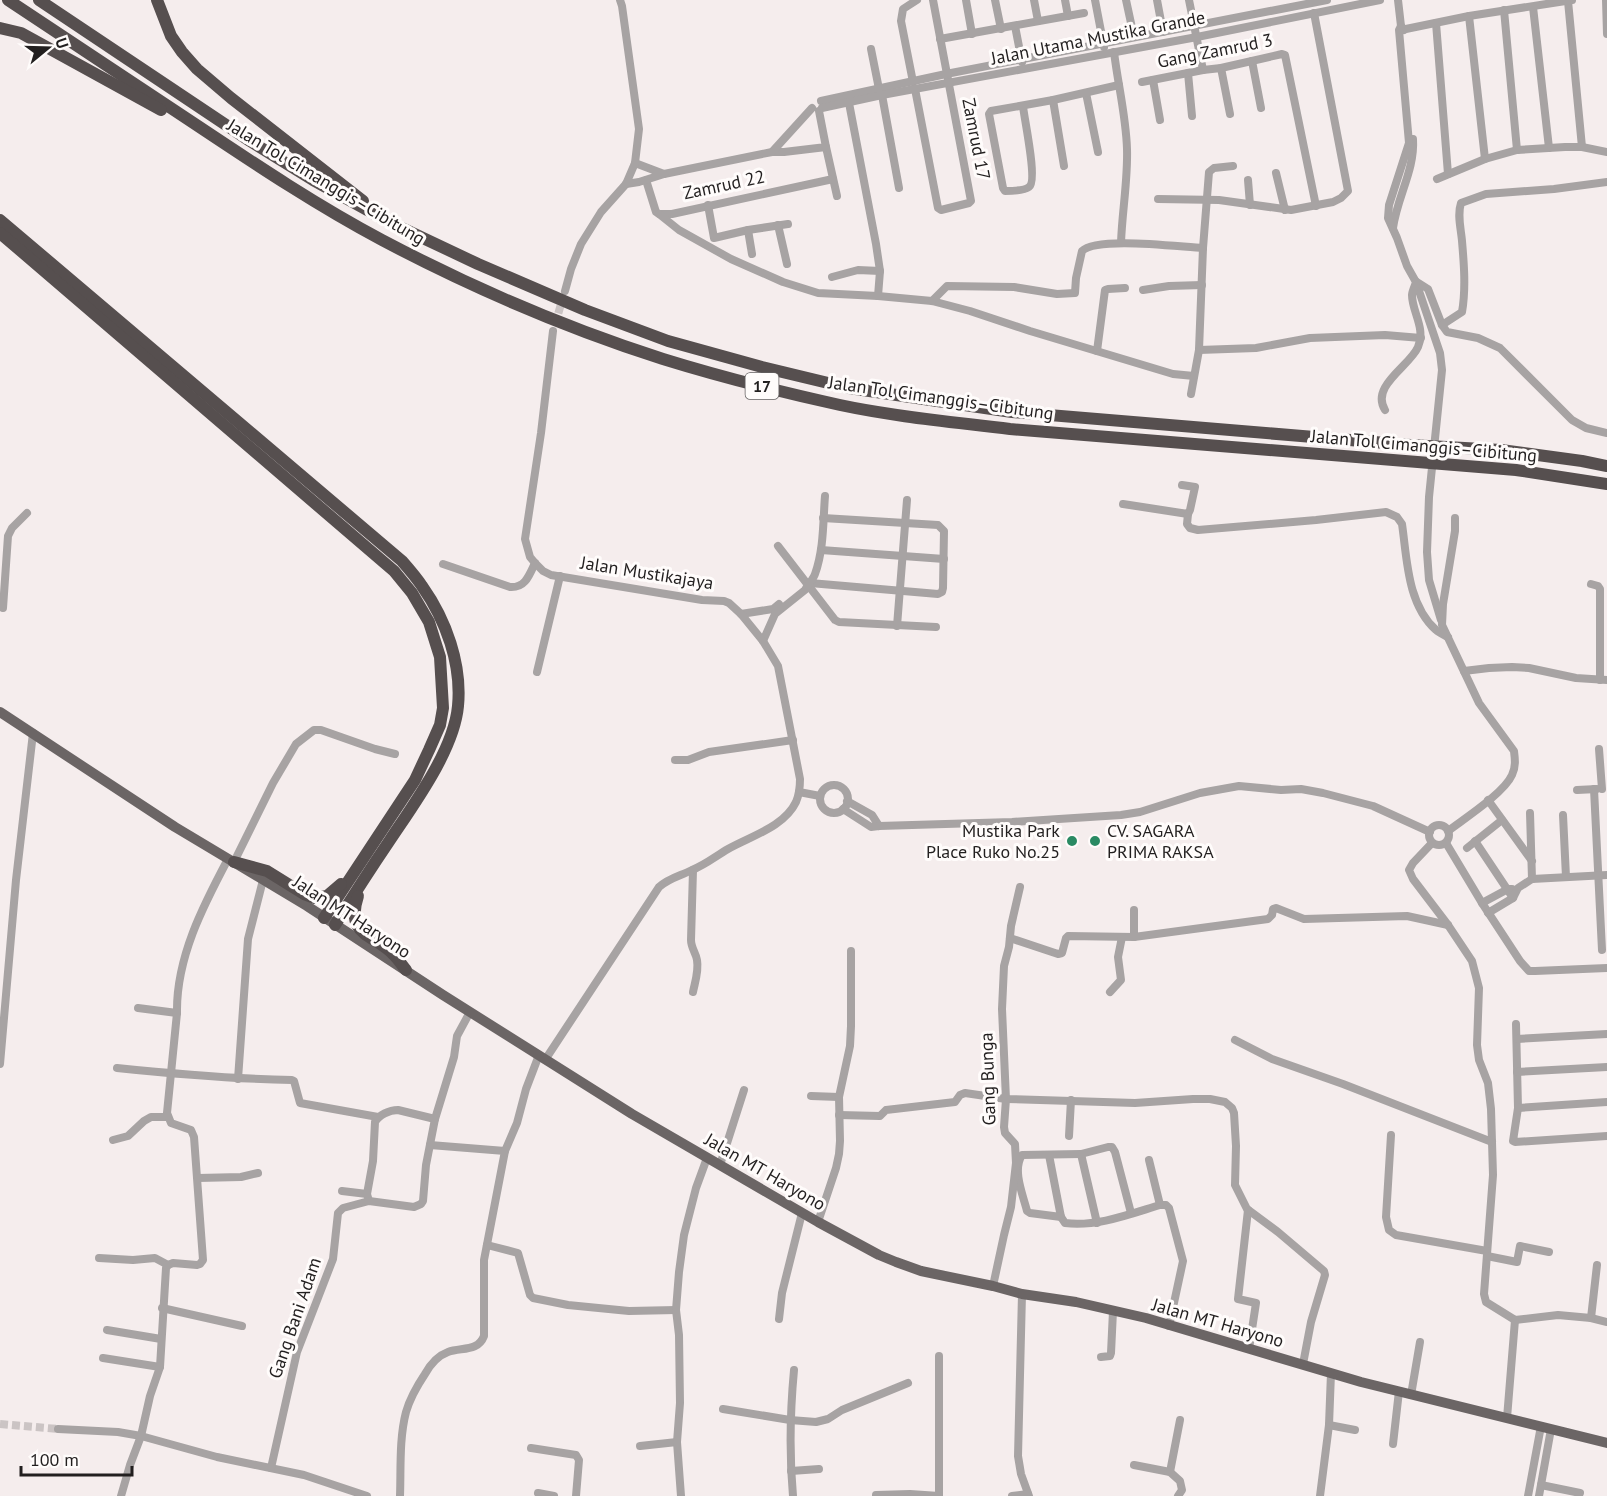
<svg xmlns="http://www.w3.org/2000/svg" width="1607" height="1496" viewBox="0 0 1607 1496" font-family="'PT Sans',sans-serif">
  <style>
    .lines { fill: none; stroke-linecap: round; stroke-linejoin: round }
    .minor-tunnel { stroke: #cbc4c4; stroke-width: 8; stroke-dasharray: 8 4; stroke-linecap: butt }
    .minor { stroke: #a7a3a3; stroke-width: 8 }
    .major { stroke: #6b6565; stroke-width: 10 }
    .highway { stroke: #564f4f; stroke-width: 12 }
    .poi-dot { fill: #2a8a63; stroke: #fffcfb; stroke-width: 2 }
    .labels { text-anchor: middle; stroke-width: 6; stroke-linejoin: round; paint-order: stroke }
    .shield { fill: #fffcfb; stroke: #646161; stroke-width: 1.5 }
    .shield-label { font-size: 16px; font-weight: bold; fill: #221f1f }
    .street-label { font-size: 18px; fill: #221f1f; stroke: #fffcfb }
    .poi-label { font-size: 18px; fill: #221f1f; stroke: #fffcfb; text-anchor: end }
  </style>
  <rect width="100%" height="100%" fill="#f5eded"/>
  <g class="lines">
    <!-- minor-tunnel -->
    <g class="minor-tunnel">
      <polyline points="555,325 563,297"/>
      <polyline points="0,1424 58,1429"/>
    </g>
    <!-- minor -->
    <g class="minor">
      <polyline points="966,0 972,34"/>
      <polyline points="995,0 1001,29"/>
      <polyline points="1034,0 1038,21"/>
      <polyline points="1065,0 1068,16"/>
      <polyline points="1095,0 1104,47"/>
      <polyline points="1126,0 1134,37"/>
      <polyline points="1157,0 1163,32"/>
      <polyline points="1189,0 1203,70"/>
      <polyline points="1398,0 1401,26 1404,30"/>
      <polyline points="1606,0 1607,34"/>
      <polyline points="1568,1 1582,147"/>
      <polyline points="1533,7 1549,148"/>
      <polyline points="1504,10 1517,150"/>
      <polyline points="1469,16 1485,159"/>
      <polyline points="1436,23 1448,174"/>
      <polyline points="1015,26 1022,62"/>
      <polyline points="1401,30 1469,16 1572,0"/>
      <polyline points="940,39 1084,13"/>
      <polyline points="871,49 879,89"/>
      <path d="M 1114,52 C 1118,85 1126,116 1127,149 C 1128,180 1122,212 1121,243"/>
      <polyline points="1252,61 1261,108"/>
      <polyline points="1221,68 1230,114"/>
      <polyline points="1188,73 1192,116"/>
      <polyline points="1153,80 1160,120"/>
      <polyline points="913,82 901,21 903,9 917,0"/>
      <polyline points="1142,82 1203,70 1221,68 1282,54 1285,55 1316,206"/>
      <polyline points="915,89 938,208 941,210 969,203 971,201 933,0"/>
      <polyline points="1086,93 1098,152"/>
      <polyline points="882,95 899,188"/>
      <polyline points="1053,100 1064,166"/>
      <polyline points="821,101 946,74 1327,0"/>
      <polyline points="849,103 876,244 880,271 878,296"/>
      <path d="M 1023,106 C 1024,118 1038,181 1029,187 C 1024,191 1012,191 1005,191 L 1003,188 L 989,114 L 991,111 L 1053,100 L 1119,85"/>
      <polyline points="822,108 882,95 1197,37 1380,0"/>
      <polyline points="826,147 837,196"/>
      <polyline points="772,152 784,152 826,147 819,111"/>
      <polyline points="1276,173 1285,210"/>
      <polyline points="664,174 772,152 812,108"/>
      <polyline points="1437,179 1485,159 1517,150 1565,147 1582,147 1607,152"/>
      <polyline points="646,180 656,212 659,214 672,214 833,179"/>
      <polyline points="1248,180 1250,205"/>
      <polyline points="626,184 639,182 664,174 635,163"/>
      <polyline points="1158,199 1219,200 1291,210 1333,202 1341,198 1348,191 1314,13"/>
      <polyline points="708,205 714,238 748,230 788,224"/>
      <polyline points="659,214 679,230 731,259 783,282 818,293 878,296 932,301 970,311 1030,331 1173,374 1194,376"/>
      <polyline points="778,225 787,264"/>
      <path d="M 1393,228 C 1397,197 1415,170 1413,139"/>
      <polyline points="748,230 752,254"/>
      <polyline points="832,277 858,270 880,271"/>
      <polyline points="1416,282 1440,353 1442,370 1429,497 1427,552 1429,580 1441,620"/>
      <polyline points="1417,282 1428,289 1442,325 1447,332 1478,338 1500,348 1572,420 1586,428 1607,433"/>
      <polyline points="1143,290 1169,286 1202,285"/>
      <polyline points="565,291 571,269 581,244 601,212 626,184 635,163 639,129 622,6 620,0"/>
      <path d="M 932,301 L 947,286 L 1014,287 L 1057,294 L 1075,293 L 1076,278 L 1082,251 C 1097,236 1180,247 1203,248"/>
      <path d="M 1442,325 L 1462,312 C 1466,289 1464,264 1462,241 C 1461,229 1457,215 1461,203 L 1486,194 L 1554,189 L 1607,182"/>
      <polyline points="1199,350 1256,348 1310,338 1385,335 1421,338"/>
      <polyline points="1097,351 1105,290 1108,289 1125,288"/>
      <polyline points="1191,394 1199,350 1203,248 1209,172 1214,168 1233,166"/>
      <path d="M 1385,410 C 1370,386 1410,366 1418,347 C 1426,328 1412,312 1412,295 C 1412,291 1415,286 1416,282 L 1407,266 L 1397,238 L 1388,218 L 1389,205 L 1409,143 L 1399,30 L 1401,26"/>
      <polyline points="1123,504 1188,514 1190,510 1195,487 1182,485"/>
      <path d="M 1188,514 L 1187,524 L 1190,528 L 1198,530 L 1316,520 L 1386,512 L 1397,517 L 1402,524 C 1407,558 1407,604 1436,630 C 1439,633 1444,635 1448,637"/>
      <polyline points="778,546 835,620 839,622 936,627"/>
      <polyline points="821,550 944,559"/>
      <path d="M 443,564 L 510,587 C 525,588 529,576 535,563"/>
      <polyline points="810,583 938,594 942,592 943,588 944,531 938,525 823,518"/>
      <polyline points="1591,584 1598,586 1600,589 1600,680"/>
      <polyline points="3,608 8,536 12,528 27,513"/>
      <polyline points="741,614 773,609 779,604"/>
      <polyline points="897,626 907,500"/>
      <path d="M 763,641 L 775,614 L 805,590 C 808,584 813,580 815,574 C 824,549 823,521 825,496"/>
      <polyline points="1464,671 1489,668 1512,667 1529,668 1576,678 1607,680"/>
      <polyline points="537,672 560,576"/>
      <polyline points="1599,749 1602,789"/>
      <polyline points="675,760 688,760 709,752 793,740"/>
      <circle cx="834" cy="799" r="14"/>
      <polyline points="1594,789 1602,950"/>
      <polyline points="1577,790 1597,789"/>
      <polyline points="799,792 820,796"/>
      <polyline points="1488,800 1532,861"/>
      <polyline points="847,801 872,815 879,826"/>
      <polyline points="843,809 871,827 879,826 1012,822 1121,815 1140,812 1200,793 1239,786 1281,790 1301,789 1323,793 1373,806 1430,832"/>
      <polyline points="1530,813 1532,879"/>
      <polyline points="1563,815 1566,877"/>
      <circle cx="1439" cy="835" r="10"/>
      <path d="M 1448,831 C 1465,818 1504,793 1512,775 C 1516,767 1515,759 1514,751 L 1479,703 L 1442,625 L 1443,604 L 1455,531 L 1455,518"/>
      <polyline points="1475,841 1513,898"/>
      <polyline points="1432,843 1413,863 1409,870 1413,879 1448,925 1472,961 1479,988 1477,1045 1479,1060 1488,1083 1491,1109 1493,1175 1484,1294 1486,1302 1515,1320 1558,1315 1591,1318 1607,1322"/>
      <polyline points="1446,843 1482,903 1520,961 1529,971 1535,971 1607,968"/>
      <polyline points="1467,848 1502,820"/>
      <polyline points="234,862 273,783 296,744 314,730 321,730 375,749 395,754"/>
      <path d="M 693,870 L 691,940 C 691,948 696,953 697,960 C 699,971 695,982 693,992"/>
      <polyline points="1482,903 1508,889 1512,889"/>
      <polyline points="1134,910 1134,937"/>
      <polyline points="1488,913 1513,898 1518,888 1532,879 1607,875"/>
      <polyline points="1010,938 1058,954 1062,953 1066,938 1068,936 1134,937 1268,919 1272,915 1273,909 1276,908 1304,919 1407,916 1448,925"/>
      <polyline points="1110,992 1121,980 1118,957 1122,937"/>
      <polyline points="138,1008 177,1013"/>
      <polyline points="1516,1024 1518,1108 1513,1141 1515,1142 1607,1136"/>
      <polyline points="1517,1039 1607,1034"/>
      <polyline points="1235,1040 1272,1059 1343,1084 1492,1142"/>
      <path d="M 545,1060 L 659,887 C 669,878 680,876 692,870 C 705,865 716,856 728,849 C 751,836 784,827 796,802 C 799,795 800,786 800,779 L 778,666 L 763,641 L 741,614 L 729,603 L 724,601 L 702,600 L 551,575 L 543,571 L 535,563 L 530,557 L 525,539 L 541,433 L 553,331"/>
      <polyline points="0,1064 16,880 33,733"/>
      <path d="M 117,1068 C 175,1074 233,1079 292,1080 L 294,1081 L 300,1103 L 378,1117"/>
      <polyline points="1517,1072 1607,1067"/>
      <polyline points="238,1079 248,939 263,880"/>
      <polyline points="811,1096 839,1097"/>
      <polyline points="1518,1108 1607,1102"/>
      <polyline points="839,1115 880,1116 886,1110 955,1102 960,1095 965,1093 1006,1099 1135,1103 1193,1099 1210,1099 1225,1102 1232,1108 1234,1113 1236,1146 1235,1185 1247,1209 1278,1232 1324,1271 1325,1275 1311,1322 1303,1364"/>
      <polyline points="1391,1135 1386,1217 1389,1230 1396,1235 1487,1251"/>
      <polyline points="1069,1136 1071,1100"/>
      <polyline points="113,1140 128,1136 144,1121 151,1117 168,1117"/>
      <polyline points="430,1145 505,1151"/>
      <polyline points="1081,1154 1097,1223"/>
      <path d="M 1049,1155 L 1061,1217 L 1065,1223 C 1097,1227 1130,1214 1160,1205 L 1166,1205 L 1169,1208 L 1183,1261 L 1169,1326"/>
      <polyline points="1149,1160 1160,1205"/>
      <polyline points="720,1165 744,1090"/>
      <polyline points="198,1178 241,1177 258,1173"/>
      <polyline points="342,1191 367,1194"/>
      <path d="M 369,1201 L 367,1194 L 373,1161 L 375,1122 C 379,1115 389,1110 398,1110 L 435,1119"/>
      <polyline points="1248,1210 1238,1299 1256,1303 1249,1349"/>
      <path d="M 1061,1217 L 1030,1213 L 1027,1211 C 1023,1195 1012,1170 1022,1155 L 1081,1154 L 1108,1147 L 1112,1147 L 1115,1152 L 1131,1213"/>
      <polyline points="818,1222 836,1168 839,1154 840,1141 839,1097 850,1046 851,1026 851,951"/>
      <polyline points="487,1245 518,1253 530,1295 533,1298 568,1305 629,1311 676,1310"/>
      <polyline points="1487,1256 1517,1262 1520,1246 1549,1252"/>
      <polyline points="99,1258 133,1260 155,1258 168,1265"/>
      <polyline points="993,1286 1004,1235 1011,1207 1016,1163 1015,1144 1005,1133 1004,1127 1006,1099 1002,1009 1004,966 1009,947 1011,926 1020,887"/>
      <polyline points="1022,1294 1018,1456 1021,1474 1029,1496"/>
      <polyline points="162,1308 242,1326"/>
      <polyline points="1591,1318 1597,1265"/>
      <polyline points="779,1319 782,1293 802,1213"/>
      <polyline points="107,1330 161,1339"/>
      <polyline points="939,1356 939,1496"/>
      <polyline points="1101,1357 1110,1356 1111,1353 1113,1311"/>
      <polyline points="103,1358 160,1367"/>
      <polyline points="1411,1395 1420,1342"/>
      <polyline points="723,1409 790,1420 816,1422 828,1419 842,1410 908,1383"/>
      <polyline points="1507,1418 1515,1320"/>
      <polyline points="1329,1425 1355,1430"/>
      <polyline points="58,1429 118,1432 141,1436 217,1457 304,1475 367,1496"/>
      <polyline points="1393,1444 1399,1391"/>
      <polyline points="640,1446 677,1442"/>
      <polyline points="531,1448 576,1455 579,1460 576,1496"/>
      <polyline points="1134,1465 1170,1472 1180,1481 1182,1490 1178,1496"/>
      <polyline points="271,1468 297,1352 333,1259 338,1213 343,1208 369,1201 414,1207 421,1204 423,1201 426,1165 435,1119 454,1057 457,1036 470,1012"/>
      <polyline points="791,1471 819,1469"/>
      <polyline points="1170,1472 1180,1420"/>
      <polyline points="1541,1485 1580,1493"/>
      <polyline points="538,1493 554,1496"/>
      <polyline points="876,1495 910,1494 939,1496"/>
      <path d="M 121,1496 L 130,1465 L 141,1436 L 150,1396 L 160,1367 L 166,1268 L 168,1265 L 173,1263 L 197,1265 L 200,1264 L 203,1260 L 194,1137 L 191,1130 L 171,1123 L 167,1113 L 177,1013 C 176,958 203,906 228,859"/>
      <path d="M 400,1496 C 401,1469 399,1439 406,1412 C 410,1398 417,1386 425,1374 C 430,1365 437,1356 448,1352 C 461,1347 478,1352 484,1336 L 484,1260 L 505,1151 L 517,1123 L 526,1089 L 539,1055"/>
      <polyline points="681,1496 677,1442 680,1403 679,1335 676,1310 679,1272 684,1235 696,1188 707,1158"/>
      <path d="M 793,1496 C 789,1452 790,1413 794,1370"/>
      <polyline points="1012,1496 1028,1494"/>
      <polyline points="1320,1496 1329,1425 1331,1373"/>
      <polyline points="1528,1496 1541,1426"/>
      <polyline points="1539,1496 1551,1429"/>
    </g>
    <!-- major -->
    <polyline class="major" points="0,712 175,827 307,906 443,995 632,1114 818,1222 879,1255 896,1262 921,1271 993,1286 1022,1294 1076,1302 1146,1318 1361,1382 1607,1443"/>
    <!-- highway -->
    <g class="highway">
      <path d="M 8,0 C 72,42 135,84 198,126 C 258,166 318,206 382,240 C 471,287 566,328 663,359 C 721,377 781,392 840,405 C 896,417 954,422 1010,429 L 1516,470 L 1607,484"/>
      <polyline points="39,0 250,141 313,180 389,222 478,264 585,310 668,341 762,367 849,388 1012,412 1410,445 1501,450 1582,461 1607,466"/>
      <polyline points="157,0 171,36 182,52 197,69 231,98 363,201"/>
      <polyline points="0,28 21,33 161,110"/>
      <path d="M 0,220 L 402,561 C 409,569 416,577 422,586 C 446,620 462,664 458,706 C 454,750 414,804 390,840 C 371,868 353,896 335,925"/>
      <polyline points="0,233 394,571 412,593 429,622 440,657 443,708 440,725 429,750 415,780 324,918"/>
      <polyline points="234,862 267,871 304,894 315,898 327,896 341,884"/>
      <path d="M 358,896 C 345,937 373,933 394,955 C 398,959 402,965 406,970"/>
    </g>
  </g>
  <!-- markers -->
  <g class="poi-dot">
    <circle cx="1072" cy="841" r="6"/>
    <circle cx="1095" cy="841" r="6"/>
  </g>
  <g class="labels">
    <!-- shield labels -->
    <rect class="shield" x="745.5" y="373" width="33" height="26" rx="4.5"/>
    <g class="shield-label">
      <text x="762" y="392">17</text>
    </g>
    <!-- street labels -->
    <g class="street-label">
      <text transform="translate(1098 38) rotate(-11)" y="6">Jalan Utama Mustika Grande</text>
      <text transform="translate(1215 51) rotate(-11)" y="6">Gang Zamrud 3</text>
      <text transform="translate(976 139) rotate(79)" y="6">Zamrud 17</text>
      <text transform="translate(326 182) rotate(31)" y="6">Jalan Tol Cimanggis–Cibitung</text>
      <text transform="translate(724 185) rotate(-12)" y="6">Zamrud 22</text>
      <text transform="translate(941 398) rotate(8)" y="6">Jalan Tol Cimanggis–Cibitung</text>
      <text transform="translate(1424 446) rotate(5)" y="6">Jalan Tol Cimanggis–Cibitung</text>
      <text transform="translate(647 573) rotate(9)" y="6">Jalan Mustikajaya</text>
      <text transform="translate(352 917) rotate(33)" y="6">Jalan MT Haryono</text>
      <text transform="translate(988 1079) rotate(-92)" y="6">Gang Bunga</text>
      <text transform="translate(765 1172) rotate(30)" y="6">Jalan MT Haryono</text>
      <text transform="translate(295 1318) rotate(-71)" y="6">Gang Bani Adam</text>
      <text transform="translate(1218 1323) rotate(16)" y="6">Jalan MT Haryono</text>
    </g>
    <!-- poi labels -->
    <g class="poi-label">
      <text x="1060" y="837">Mustika Park<tspan x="1060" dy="21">Place Ruko No.25</tspan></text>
      <text x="1107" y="837" text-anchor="start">CV. SAGARA<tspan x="1107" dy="21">PRIMA RAKSA</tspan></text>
    </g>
  </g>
  <!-- north arrow -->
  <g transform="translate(48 48) rotate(71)" stroke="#fffcfb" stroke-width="4.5" paint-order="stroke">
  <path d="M0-4.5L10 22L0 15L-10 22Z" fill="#221f1f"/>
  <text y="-9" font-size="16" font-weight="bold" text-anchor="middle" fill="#221f1f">U</text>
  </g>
  <!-- scale -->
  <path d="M21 1466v9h111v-9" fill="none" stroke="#221f1f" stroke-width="3"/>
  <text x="30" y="1466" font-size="18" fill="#221f1f" stroke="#fffcfb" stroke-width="4.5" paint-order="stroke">100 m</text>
</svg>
